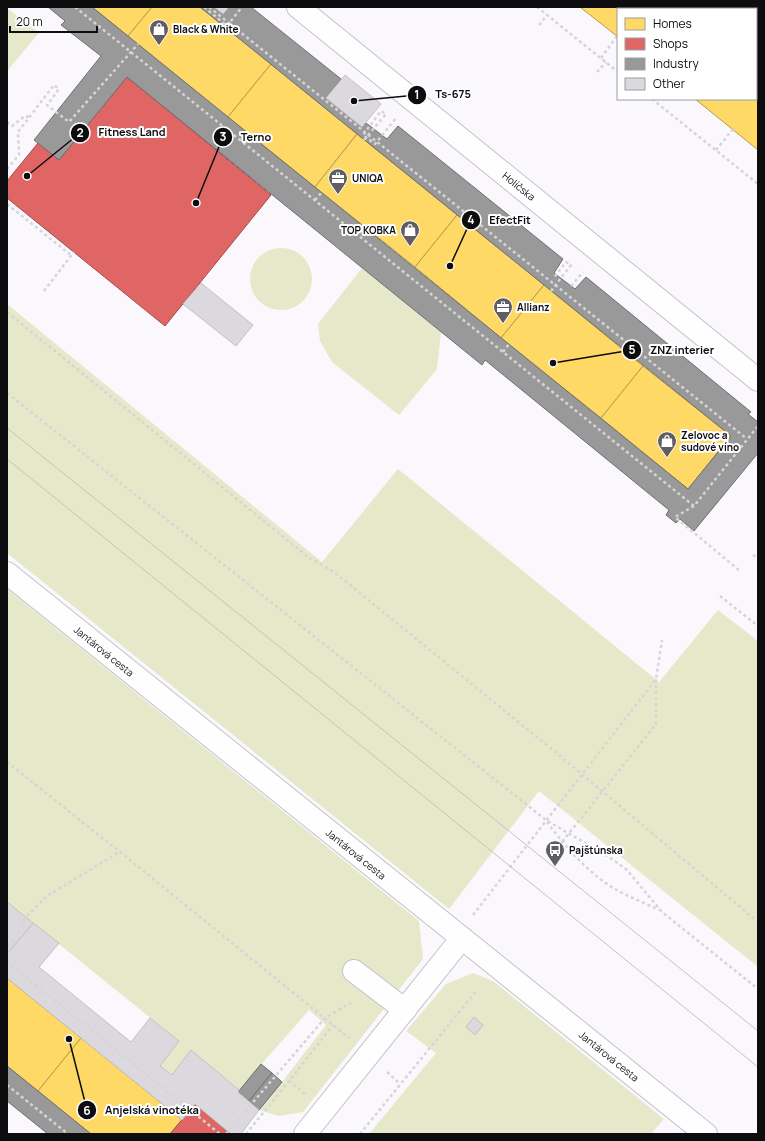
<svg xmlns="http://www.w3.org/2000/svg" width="765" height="1141" viewBox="0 0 765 1141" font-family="Manrope,sans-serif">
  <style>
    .green { fill: #e6e9c9 }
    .homes { fill: #ffd966; stroke: #b69c4c }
    .shops { fill: #e06666; stroke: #a14b4c }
    .industry { fill: #999; stroke: #6f6f70 }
    .building { fill: #dcd9de; stroke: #c2c1c5 }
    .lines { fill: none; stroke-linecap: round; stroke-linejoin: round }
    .minor-casing { stroke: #c4c2c6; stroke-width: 24 }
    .path { stroke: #d5d5d7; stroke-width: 2.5; stroke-dasharray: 3 3; stroke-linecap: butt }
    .minor { stroke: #fefeff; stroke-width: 22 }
    .tram { stroke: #c3c2c3; stroke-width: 1 }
    .labels { text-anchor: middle; stroke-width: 4; stroke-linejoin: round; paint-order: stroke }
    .poi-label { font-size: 10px; font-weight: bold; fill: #0d0c0f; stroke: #fff; text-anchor: start }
    .street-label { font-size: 10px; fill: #0d0c0f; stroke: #fff }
    .leader { fill: none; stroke: #0d0c0f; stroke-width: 1.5 }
    .callout-dot { fill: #0d0c0f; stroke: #fff; stroke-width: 1.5 }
    .mark-label { font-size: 12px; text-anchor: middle; font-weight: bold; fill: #fff }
    .callout-label { font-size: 11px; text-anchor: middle; font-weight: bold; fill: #0d0c0f; stroke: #fff; stroke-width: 4; stroke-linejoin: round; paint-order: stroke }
  </style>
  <rect width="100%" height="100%" fill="#faf7fd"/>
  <!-- green -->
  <g class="green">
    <polygon points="719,7 758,7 758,38 756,37 756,9 722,9"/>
    <polygon points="7,8 39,33 7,71"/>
    <circle cx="281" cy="279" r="31"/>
    <polygon points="362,268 441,332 437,369 399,415 332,362 320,341 318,324"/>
    <polygon points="7,304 322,562 398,469 659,682 718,610 758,641 758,967 539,791 449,909 7,553"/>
    <polygon points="7,589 419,921 423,959 303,1112 279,1116 259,1110 282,1082 326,1025 309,1010 239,1090 192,1051 172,1075 160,1066 179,1041 7,902"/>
    <polygon points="473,973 493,981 664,1119 651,1134 369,1134 436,1053 406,1031 446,984"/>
  </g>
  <!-- homes -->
  <g class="homes">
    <polygon points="92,7 152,7 128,36"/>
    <polygon points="152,7 200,7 271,64 228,117 128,36"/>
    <polygon points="580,7 667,7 669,9 618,9 618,37"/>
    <polygon points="271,64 357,134 315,187 228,117"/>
    <polygon points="756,78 758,80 758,150 695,99 756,99"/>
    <polygon points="357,134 457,215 415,267 315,187"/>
    <polygon points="457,215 544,285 501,338 415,267"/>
    <polygon points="544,285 643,366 601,418 501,338"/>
    <polygon points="643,366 731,436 688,489 601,418"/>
    <polygon points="7,978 81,1038 38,1091 7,1066"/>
    <polygon points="81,1038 182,1120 170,1134 91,1134 38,1091"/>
  </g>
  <!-- shops -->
  <g class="shops">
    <polygon points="127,77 271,195 165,326 7,198 7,181 38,143 59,160"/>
    <polygon points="195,1104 231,1134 170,1134"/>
  </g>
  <!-- industry -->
  <g class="industry">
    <polygon points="48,7 92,7 688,489 731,436 200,7 214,7 223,14 229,7 251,7 341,79 326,98 362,127 366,123 387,139 398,126 563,259 554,273 575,289 586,277 751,412 748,414 758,422 758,453 694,531 680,519 676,523 666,515 669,510 485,360 482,365 127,77 59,160 34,140 101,56 61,25 65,21"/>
    <polygon points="261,1064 272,1073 249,1101 238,1092"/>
    <polygon points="7,1066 38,1091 91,1134 48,1134 7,1101"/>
    <polygon points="272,1073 282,1082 259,1110 249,1101"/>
  </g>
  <!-- building -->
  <g class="building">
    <polygon points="214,7 229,7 223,14"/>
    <polygon points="345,75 381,104 362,127 326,98"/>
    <polygon points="201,283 253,325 236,346 183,304"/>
    <polygon points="7,902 33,923 7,954"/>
    <polygon points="33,923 59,943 39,967 131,1042 150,1018 179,1041 160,1066 172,1075 191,1050 239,1090 238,1092 259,1110 241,1134 231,1134 195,1104 182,1120 7,978 7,954"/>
    <polygon points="474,1017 483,1025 475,1035 466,1027"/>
  </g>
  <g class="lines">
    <!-- minor casing -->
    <g class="minor-casing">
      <g id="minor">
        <polyline points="298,7 758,380"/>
        <polyline points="7,573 706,1134"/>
        <polyline points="354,971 405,1010"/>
        <polyline points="305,1134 462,938"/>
      </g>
    </g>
    <!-- path -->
    <g class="path">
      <polyline points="75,7 694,506 758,426"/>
      <polyline points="204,7 227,26 242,7"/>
      <polyline points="209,7 747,439"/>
      <polyline points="537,7 618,72"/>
      <polyline points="713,7 715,9"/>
      <polyline points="539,25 547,15"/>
      <polyline points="756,42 758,44"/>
      <polyline points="601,58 617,36"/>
      <polyline points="597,72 606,62"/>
      <polyline points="757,79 758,78"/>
      <polyline points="652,99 758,184"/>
      <polyline points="7,122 12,126 25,116 29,117"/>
      <polyline points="364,140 386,114 381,111 363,135 375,144 396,118"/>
      <polyline points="716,150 733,129"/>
      <polyline points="7,169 19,155 18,132 54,85 59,89 47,105 69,122 138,44"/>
      <polyline points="315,200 322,192"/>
      <polyline points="7,204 72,256"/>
      <polyline points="571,286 583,272"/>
      <polyline points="44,291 74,252"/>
      <polyline points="551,291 571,265 566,262 553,279"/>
      <polyline points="7,312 308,557 334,572 559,755 758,922"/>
      <polyline points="503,352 509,344"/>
      <polyline points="7,393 546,820 609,857 627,870 662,912 758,989"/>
      <polyline points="694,506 675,517 740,571"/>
      <polyline points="753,555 758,558"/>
      <polyline points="720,596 758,626"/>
      <polyline points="7,762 120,852 349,1038"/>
      <path d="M 547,822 C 564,845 590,875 615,889 C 629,897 645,903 659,910"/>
      <polyline points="555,851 656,724 656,679"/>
      <polyline points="473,915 656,679 662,640"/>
      <polyline points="7,953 26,917 47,896 119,852"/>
      <polyline points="7,962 220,1134"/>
      <polyline points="387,1072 400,1084"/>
      <polyline points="7,1085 68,1134"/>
      <polyline points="305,1094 289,1081 333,1025"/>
      <polyline points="226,1134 325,1018 352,1002"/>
      <polyline points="246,1134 289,1081"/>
      <polyline points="360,1134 477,990"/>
    </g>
    <!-- minor -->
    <use href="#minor" class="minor"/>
    <!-- tram -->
    <g class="tram">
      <polyline points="7,428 758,1031"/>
      <polyline points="7,459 758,1067"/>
    </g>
  </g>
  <!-- icons -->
  <defs>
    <g id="shop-pin" transform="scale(1)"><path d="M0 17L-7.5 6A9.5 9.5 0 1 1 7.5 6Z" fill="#605e62" stroke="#fff"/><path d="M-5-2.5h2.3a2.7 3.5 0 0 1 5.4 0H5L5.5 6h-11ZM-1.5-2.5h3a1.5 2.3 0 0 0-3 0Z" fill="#fff"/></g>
    <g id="office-pin" transform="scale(1)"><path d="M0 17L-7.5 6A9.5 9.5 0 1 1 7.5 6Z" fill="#605e62" stroke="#fff"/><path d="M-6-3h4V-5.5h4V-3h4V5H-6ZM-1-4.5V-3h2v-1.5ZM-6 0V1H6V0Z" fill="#fff"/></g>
    <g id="bus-pin" transform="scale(1)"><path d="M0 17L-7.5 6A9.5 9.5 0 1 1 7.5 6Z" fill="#605e62" stroke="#fff"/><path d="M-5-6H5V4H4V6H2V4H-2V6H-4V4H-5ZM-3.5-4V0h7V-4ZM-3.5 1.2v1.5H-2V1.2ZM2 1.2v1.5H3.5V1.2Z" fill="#fff"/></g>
  </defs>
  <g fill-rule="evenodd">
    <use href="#shop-pin" x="159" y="29"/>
    <use href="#office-pin" x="338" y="178"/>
    <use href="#shop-pin" x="410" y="230"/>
    <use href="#office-pin" x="503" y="307"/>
    <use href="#shop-pin" x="667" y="441"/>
    <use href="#bus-pin" x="555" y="850"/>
  </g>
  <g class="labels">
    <!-- poi labels -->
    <g class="poi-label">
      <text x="173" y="33">Black &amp; White</text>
      <text x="352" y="182">UNIQA</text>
      <text x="396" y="234" text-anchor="end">TOP KOBKA</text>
      <text x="517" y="311">Allianz</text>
      <text x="681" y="439">Zelovoc a<tspan x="681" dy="12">sudové víno</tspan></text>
      <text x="569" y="854">Pajštúnska</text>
    </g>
    <!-- street labels -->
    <g class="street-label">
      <text transform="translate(519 186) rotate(39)" y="4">Holíčska</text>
      <text transform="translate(104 651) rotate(39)" y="4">Jantárová cesta</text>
      <text transform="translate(356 854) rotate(39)" y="4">Jantárová cesta</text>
      <text transform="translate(609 1056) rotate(39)" y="4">Jantárová cesta</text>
    </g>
  </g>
  <!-- callouts -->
  <path class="leader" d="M354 101L417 95M27 176L80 133M196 203L223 137M450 266L471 220M553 363L632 350M69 1039L87 1110"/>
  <g class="callout-dot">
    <circle cx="354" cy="101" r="4"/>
    <circle cx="27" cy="176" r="4"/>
    <circle cx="196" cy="203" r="4"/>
    <circle cx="450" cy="266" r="4"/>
    <circle cx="553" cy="363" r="4"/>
    <circle cx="69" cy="1039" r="4"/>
    <circle cx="417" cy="95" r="10"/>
    <circle cx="80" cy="133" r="10"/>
    <circle cx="223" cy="137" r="10"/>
    <circle cx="471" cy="220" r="10"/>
    <circle cx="632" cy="350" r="10"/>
    <circle cx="87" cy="1110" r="10"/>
  </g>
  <g class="mark-label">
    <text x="417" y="99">1</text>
    <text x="80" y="137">2</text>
    <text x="223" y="141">3</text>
    <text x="471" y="224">4</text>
    <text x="632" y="354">5</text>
    <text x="87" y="1115">6</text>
  </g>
  <g class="callout-label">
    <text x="453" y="98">Ts-675</text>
    <text x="132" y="136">Fitness Land</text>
    <text x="256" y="141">Terno</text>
    <text x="510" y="224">EfectFit</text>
    <text x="682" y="354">ZNZ interier</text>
    <text x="152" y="1114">Anjelská vinotéka</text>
  </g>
  <!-- border -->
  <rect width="765" height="1141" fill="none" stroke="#0d0c0f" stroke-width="16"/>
  <!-- legend -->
  <rect x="617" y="8" width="140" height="92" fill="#ffffff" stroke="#9e9e9f"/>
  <rect x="625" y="18" width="20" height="12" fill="#ffd966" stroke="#9e9e9f"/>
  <text x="653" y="28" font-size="12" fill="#0d0c0f">Homes</text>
  <rect x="625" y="38" width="20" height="12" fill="#e06666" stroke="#9e9e9f"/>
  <text x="653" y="48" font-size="12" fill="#0d0c0f">Shops</text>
  <rect x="625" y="58" width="20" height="12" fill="#999999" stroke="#9e9e9f"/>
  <text x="653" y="68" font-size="12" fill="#0d0c0f">Industry</text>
  <rect x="625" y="78" width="20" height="12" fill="#dcd9de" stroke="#9e9e9f"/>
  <text x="653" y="88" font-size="12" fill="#0d0c0f">Other</text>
  <!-- scale -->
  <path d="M10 26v6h87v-6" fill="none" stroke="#0d0c0f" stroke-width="2"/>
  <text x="16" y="26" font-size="12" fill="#0d0c0f" stroke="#ffffff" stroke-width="3" paint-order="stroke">20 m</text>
</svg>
